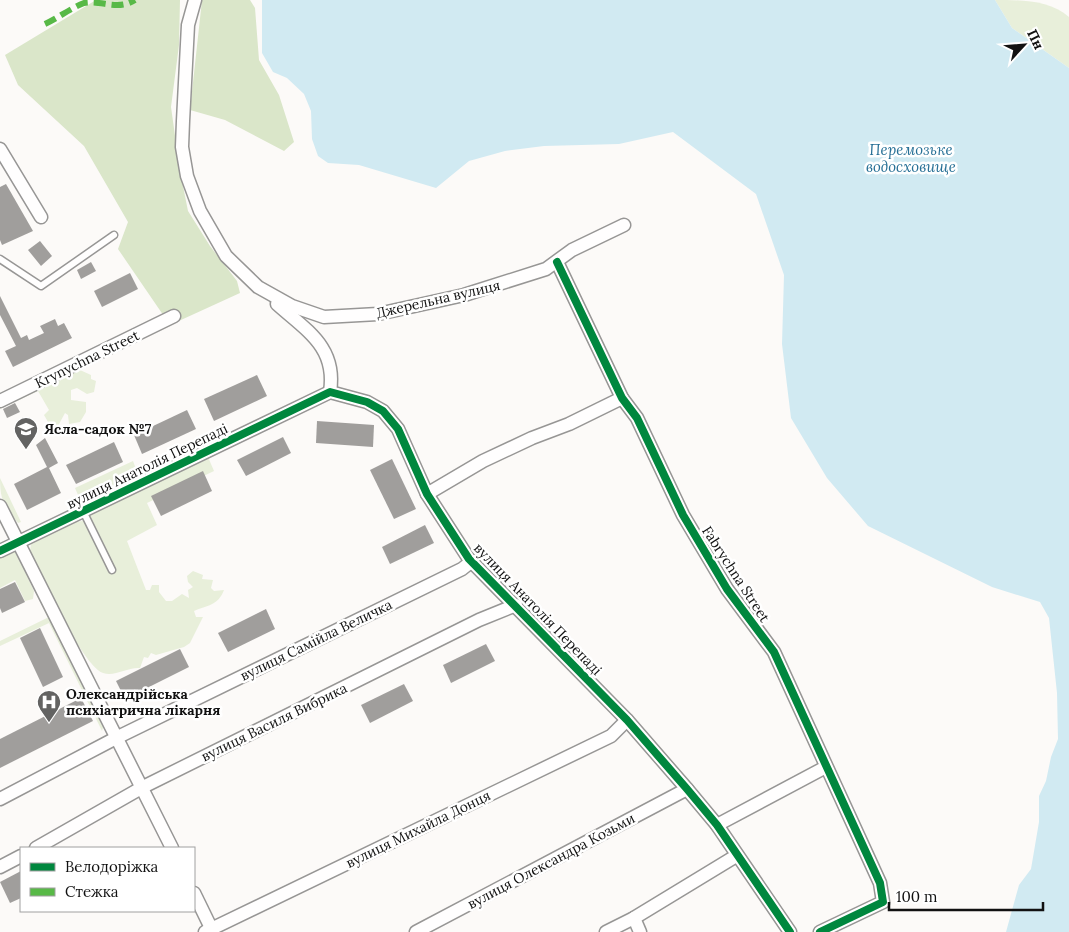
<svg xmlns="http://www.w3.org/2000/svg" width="1069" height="932" viewBox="0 0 1069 932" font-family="Lora,serif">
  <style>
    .green { fill: #e8efda }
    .forest { fill: #dae6c9 }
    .water { fill: #d1eaf2 }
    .building { fill: #a09e9c }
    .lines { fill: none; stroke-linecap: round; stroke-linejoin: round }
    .lane-casing { stroke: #979695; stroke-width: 9 }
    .street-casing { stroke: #979695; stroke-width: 15 }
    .lane { stroke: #fffefe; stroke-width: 6 }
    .street { stroke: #fffefe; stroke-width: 12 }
    .quiet { stroke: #58b947; stroke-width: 6; stroke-dasharray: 12 6; stroke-linecap: butt }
    .cycleway-casing { stroke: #fff; stroke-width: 11 }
    .cycleway { stroke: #00873e; stroke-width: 8 }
    .labels { text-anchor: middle; stroke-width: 5; stroke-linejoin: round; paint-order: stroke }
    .street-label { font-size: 14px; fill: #111; stroke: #fff }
    .poi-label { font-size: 14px; font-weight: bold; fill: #111; stroke: #fff; text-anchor: start }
    .water-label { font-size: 15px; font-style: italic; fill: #277096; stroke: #fff }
  </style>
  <rect width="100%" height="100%" fill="#fcfaf8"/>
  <!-- green -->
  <g class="green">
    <path d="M 995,0 C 1021,0 1050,0 1069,17 L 1069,68 L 1012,28 Z"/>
    <polygon points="79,367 80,370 91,375 91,379 96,381 94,392 87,394 77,388 71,390 71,400 86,402 86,412 80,422 69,424 68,415 65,413 58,426 51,427 44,415 49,410 38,391 0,409 0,404"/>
    <path d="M 208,457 L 214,471 L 147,503 L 157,525 L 127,541 L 146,590 L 150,590 L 152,585 L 159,585 L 159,592 L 166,601 L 172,601 L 182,594 L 189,598 L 188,590 L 193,587 L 188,582 L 187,576 L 193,571 L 203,575 L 202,579 L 213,580 L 211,588 L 214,591 L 224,590 C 218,606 207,605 194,611 L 196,617 L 203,617 L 190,643 L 184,647 L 156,655 L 151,653 L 148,658 L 144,657 L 140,668 C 127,667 115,677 103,673 C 81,664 43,577 30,552 L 31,543 L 65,524 L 82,521 L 102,507 Z"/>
    <polygon points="133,461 138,474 136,478 82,504 75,488"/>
    <path d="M 0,478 L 21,522 L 18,523 C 4,505 0,501 0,478 Z"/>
    <polygon points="11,551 16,552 34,591 33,599 25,601 15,580 0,588 0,556"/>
    <polygon points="49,617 55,620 105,721 102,731 49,623 0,646 0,641"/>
  </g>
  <!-- forest -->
  <g class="forest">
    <polygon points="96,0 180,0 179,45 171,107 180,171 188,211 210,246 237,281 240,293 170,325 118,249 128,222 84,146 18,85 5,55"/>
    <polygon points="202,0 250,0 255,8 259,60 279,95 294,142 284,151 225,120 190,110"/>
  </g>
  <!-- water -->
  <polygon class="water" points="262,0 995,0 1012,28 1069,68 1069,932 1006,932 1019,885 1031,869 1039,822 1039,796 1046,781 1051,757 1058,739 1057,693 1049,618 1040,602 992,587 868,526 827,478 791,418 782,344 784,275 756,194 673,132 619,144 544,146 505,151 469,161 436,188 359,165 328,163 318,156 312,139 311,111 304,94 287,78 273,72 262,53"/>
  <!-- building -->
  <g class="building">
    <polygon points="6,184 33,231 2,245 0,240 0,187"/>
    <polygon points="40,241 52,256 41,266 28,250"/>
    <polygon points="91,262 96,271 81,279 77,270"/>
    <polygon points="130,273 138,289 102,307 94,291"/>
    <polygon points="0,296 21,338 27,335 29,340 44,333 40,326 55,319 58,326 64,323 72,338 13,367 5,351 16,346 0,315"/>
    <polygon points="257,375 267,396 214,421 204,399"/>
    <polygon points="15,403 20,412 7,418 3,409"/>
    <polygon points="187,410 196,429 142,454 134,435"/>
    <polygon points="317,421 374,425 373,447 316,443"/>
    <polygon points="283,437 291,453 246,476 237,460"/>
    <polygon points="45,438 58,463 49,468 61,493 27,510 14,484 47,467 36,445"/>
    <polygon points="114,442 123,462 76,484 66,465"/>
    <polygon points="392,459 416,509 394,519 370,470"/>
    <polygon points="203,471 212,491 161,516 151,496"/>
    <polygon points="425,525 434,543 390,564 382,547"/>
    <polygon points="15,582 25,602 2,613 0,608 0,589"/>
    <polygon points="266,609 275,629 228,652 218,633"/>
    <polygon points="40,628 63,677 43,687 20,638"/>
    <polygon points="486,644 495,661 451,683 443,665"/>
    <polygon points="180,649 189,667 125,699 116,681"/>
    <polygon points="404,684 413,701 370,723 361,705"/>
    <polygon points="81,698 93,721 0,768 0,739"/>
    <polygon points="21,871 21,898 10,903 0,882"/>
  </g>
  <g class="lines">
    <!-- lane casing -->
    <g class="lane-casing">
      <g id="lane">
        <polyline points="0,259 41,286 114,235"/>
        <polyline points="83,511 112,570"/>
      </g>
    </g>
    <!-- street casing -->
    <g class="street-casing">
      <g id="street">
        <polyline points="195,0 188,25 183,121 182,147 187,176 200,211 226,256 258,287 292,306 324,317 378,314 464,295 546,269 572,250 624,225"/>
        <polyline points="0,149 41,217"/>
        <polyline points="557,262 622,398 637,418 683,515 727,589 774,652 880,883 883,902 820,932"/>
        <path d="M 277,304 C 307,331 337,347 330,392"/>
        <polyline points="0,401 174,316"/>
        <polyline points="427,494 483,461 532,438 569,424 622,398"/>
        <polyline points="0,506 172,848"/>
        <polyline points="0,551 330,392 367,402 383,411 398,429 427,494 469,559 627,720 687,789 717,825 790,932"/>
        <polyline points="0,799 118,737 462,569 472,561"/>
        <polyline points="717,825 826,767"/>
        <polyline points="36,848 143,787 479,620 516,605"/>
        <polyline points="0,867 21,856"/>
        <polyline points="194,893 213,932"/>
        <polyline points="634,918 640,932"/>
        <polyline points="205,932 611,736 627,720"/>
        <polyline points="416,932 687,789"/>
        <polyline points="606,932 634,918 736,856"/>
      </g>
    </g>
    <!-- lane -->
    <use href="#lane" class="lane"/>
    <!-- street -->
    <use href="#street" class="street"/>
    <!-- quiet -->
    <path class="quiet" d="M 45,24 C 58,18 71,8 84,3 C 103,0 117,11 135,0"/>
    <!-- cycleway casing -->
    <g class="cycleway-casing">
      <g id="cycleway">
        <polyline points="557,262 622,398 637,418 683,515 727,589 774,652 880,883 883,902 820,932"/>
        <polyline points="0,551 330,392 367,402 383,411 398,429 427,494 469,559 627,720 687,789 717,825 790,932"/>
      </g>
    </g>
    <!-- cycleway -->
    <use href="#cycleway" class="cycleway"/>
  </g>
  <!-- icons -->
  <defs>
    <g id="school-pin" transform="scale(1.25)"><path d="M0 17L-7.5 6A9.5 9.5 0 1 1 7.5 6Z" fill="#636362" stroke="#fff"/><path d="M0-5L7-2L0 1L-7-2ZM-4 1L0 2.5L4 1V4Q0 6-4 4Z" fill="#fff"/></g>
    <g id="hospital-pin" transform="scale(1.25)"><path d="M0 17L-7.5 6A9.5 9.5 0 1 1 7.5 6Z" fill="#636362" stroke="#fff"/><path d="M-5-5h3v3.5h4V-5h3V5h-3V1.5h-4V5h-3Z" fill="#fff"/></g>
  </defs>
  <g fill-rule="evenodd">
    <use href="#school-pin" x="26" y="429"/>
    <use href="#hospital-pin" x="49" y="702"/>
  </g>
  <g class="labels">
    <!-- street labels -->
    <g class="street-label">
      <text transform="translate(438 299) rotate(-13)" y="5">Джерельна вулиця</text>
      <text transform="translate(87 359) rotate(-26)" y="5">Krynychna Street</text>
      <text transform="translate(147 466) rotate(-26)" y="5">вулиця Анатолія Перепаді</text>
      <text transform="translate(736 574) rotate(57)" y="5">Fabrychna Street</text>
      <text transform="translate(538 609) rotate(46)" y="5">вулиця Анатолія Перепаді</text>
      <text transform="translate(316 640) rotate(-26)" y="5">вулиця Самійла Величка</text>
      <text transform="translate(274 722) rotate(-26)" y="5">вулиця Василя Вибрика</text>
      <text transform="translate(418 829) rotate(-26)" y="5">вулиця Михайла Донця</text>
      <text transform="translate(551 861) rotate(-28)" y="5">вулиця Олександра Козьми</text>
    </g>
    <!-- poi labels -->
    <g class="poi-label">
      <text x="44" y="434">Ясла-садок №7</text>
      <text x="66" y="699">Олександрійська<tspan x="66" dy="16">психіатрична лікарня</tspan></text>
    </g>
    <!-- water labels -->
    <g class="water-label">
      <text x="911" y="155">Перемозьке<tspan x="911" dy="17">водосховище</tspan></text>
    </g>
  </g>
  <!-- legend -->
  <rect x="20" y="847" width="175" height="65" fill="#ffffff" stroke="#a0a0a0"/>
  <rect x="30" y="863" width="25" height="8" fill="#00873e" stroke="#a0a0a0"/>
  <text x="65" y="872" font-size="15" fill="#111111">Велодоріжка</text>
  <rect x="30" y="888" width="25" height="8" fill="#58b947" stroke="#a0a0a0"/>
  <text x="65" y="897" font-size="15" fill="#111111">Стежка</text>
  <!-- north arrow -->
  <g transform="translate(1024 45) rotate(64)" stroke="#ffffff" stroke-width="4" paint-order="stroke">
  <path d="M0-4L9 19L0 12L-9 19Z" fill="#111111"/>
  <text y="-8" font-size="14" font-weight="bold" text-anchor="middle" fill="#111111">Пн</text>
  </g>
  <!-- scale -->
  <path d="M889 902v8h154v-8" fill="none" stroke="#111111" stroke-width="2.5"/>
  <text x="896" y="902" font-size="15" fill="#111111" stroke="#ffffff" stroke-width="4" paint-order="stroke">100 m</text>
</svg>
